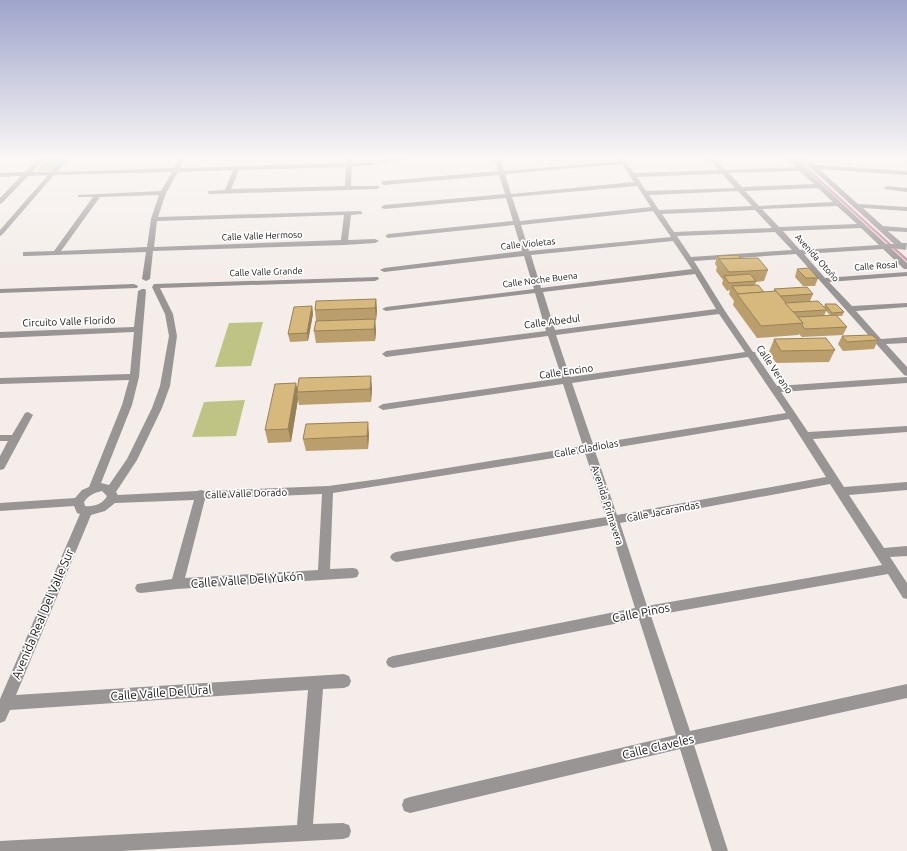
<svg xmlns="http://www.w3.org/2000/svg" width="907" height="851" viewBox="0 0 907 851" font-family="Ubuntu,sans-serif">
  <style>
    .green { fill: #bfc484 }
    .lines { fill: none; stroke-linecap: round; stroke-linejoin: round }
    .stream { stroke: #cf8da3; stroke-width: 2.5 }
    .minor { fill: #999595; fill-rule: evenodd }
    .wall { fill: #ba9f6c; fill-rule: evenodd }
    .shaded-wall { fill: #978258 }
    .building { fill: #d8b97d; stroke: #978258 }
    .labels { text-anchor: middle; stroke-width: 3.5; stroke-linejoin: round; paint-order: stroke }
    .far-street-label { font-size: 9px; fill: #161412; stroke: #fff }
    .street-label { font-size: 10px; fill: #161412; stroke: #fff }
    .near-street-label { font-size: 12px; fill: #161412; stroke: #fff }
  </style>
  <rect width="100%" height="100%" fill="#f4ede9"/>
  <!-- green -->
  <g class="green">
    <polygon points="48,158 64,158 53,171 36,171"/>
    <polygon points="263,322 251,366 215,367 229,323"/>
    <polygon points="245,400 236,436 192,437 204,402"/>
  </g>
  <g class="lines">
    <!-- stream -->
    <polyline class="stream" points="795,158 907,260"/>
    <!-- minor -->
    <g class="minor">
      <path d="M 39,158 L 45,158 L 32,172 L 51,172 L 63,158 L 69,158 L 57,172 L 174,168 L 179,158 L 185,158 L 180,168 L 346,163 L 346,158 L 352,158 L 352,163 L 372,162 L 374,163 L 374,165 L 352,166 L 351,186 L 379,186 L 379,188 L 377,189 L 210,194 L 208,193 L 208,191 L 225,190 L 233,170 L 178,172 L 166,193 L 158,217 L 360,211 L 362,212 L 362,214 L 351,215 L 348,240 L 375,239 L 379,241 L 375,243 L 344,245 L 153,251 L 150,279 L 146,281 L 142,279 L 146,252 L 26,256 L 23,256 L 23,252 L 54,251 L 93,197 L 78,197 L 78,195 L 161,191 L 172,172 L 54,175 L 2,235 L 0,236 L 0,230 L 48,175 L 28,176 L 2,203 L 0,204 L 0,198 L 21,176 L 0,177 L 0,173 L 25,172 ZM 346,167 L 345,186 L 231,189 L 239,170 ZM 159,195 L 151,219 L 147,247 L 61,251 L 100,197 ZM 344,215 L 341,240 L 154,247 L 157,221 Z"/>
      <polygon points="390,158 411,158 381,163 378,161"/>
      <path d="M 494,158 L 500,158 L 504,171 L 620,161 L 618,158 L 624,158 L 634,173 L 719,170 L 708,158 L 714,158 L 725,170 L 796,167 L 786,158 L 793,158 L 886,244 L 894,244 L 800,158 L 807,158 L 815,165 L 907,171 L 907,175 L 819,169 L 858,204 L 907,207 L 907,211 L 863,208 L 883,226 L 907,228 L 907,232 L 888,231 L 902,243 L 907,243 L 906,250 L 891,248 L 907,263 L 907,269 L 904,269 L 883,249 L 804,254 L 825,278 L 907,272 L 907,276 L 829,282 L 852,306 L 907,303 L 907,307 L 856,311 L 881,339 L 907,337 L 907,343 L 886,344 L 907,367 L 907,376 L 904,375 L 796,254 L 694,261 L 725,311 L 753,352 L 755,352 L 756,355 L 777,386 L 907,377 L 907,383 L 781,392 L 808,432 L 907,426 L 907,432 L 813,439 L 844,487 L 907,482 L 907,490 L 849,495 L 884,548 L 907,546 L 907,556 L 890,557 L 907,583 L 907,599 L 903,598 L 888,574 L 651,616 L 690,731 L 907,684 L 907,698 L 694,745 L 728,851 L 712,851 L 680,749 L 410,813 L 404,811 L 402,805 L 404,799 L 410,797 L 676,735 L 639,619 L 393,668 L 388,666 L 386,662 L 388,658 L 393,656 L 635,608 L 609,525 L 396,562 L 392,560 L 390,557 L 392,554 L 396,552 L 606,517 L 585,453 L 333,493 L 330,569 L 353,568 L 357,569 L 359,573 L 357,577 L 353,578 L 177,589 L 141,593 L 137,592 L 135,588 L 137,584 L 172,579 L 194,500 L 115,503 L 105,511 L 91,515 L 16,695 L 344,674 L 349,676 L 351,681 L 349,686 L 344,688 L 323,689 L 313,824 L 343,823 L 349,825 L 351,831 L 349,837 L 343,839 L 121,851 L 0,851 L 0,841 L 297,825 L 308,690 L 10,710 L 5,721 L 0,723 L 0,699 L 80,514 L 77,513 L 74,506 L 0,511 L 0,503 L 75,498 L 82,490 L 89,487 L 122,405 L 129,380 L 0,384 L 0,378 L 130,374 L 134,332 L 0,338 L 0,332 L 134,327 L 138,291 L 142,289 L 145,289 L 146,291 L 139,377 L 132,405 L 101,483 L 109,485 L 127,459 L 152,408 L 160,386 L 169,336 L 165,314 L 152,287 L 154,284 L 378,277 L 379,279 L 375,281 L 160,288 L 173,314 L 177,336 L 170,386 L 162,408 L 137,460 L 116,492 L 118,495 L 197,491 L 201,490 L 205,491 L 328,486 L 380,479 L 583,446 L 563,384 L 383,410 L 378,407 L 383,404 L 562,378 L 548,336 L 386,357 L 382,354 L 386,351 L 546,331 L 535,293 L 386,311 L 382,309 L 386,307 L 534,289 L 524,256 L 384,272 L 380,270 L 384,268 L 522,251 L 514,225 L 388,238 L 385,236 L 388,234 L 513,221 L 506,198 L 384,209 L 381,207 L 384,205 L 505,194 L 499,175 L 384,185 L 381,183 L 384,181 L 498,171 ZM 622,164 L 634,182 L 511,194 L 505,174 ZM 799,171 L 814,184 L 742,187 L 729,173 ZM 722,174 L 735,188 L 646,191 L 637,177 ZM 637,186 L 651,207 L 520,221 L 512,197 ZM 818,188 L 833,202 L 759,206 L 745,191 ZM 738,191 L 752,206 L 659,210 L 649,195 ZM 837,206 L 857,224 L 779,227 L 762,209 ZM 755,210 L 772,228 L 674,232 L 662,214 ZM 653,211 L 671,237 L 529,251 L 521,225 ZM 861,228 L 879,245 L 800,250 L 783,231 ZM 775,232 L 792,250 L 691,257 L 677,236 ZM 673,241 L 692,269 L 541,288 L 531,255 ZM 695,274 L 716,309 L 555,330 L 543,292 ZM 719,314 L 745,352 L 570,377 L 556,335 ZM 748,357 L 786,413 L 593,444 L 572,383 ZM 789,419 L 826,477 L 617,515 L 595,451 ZM 830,484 L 882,565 L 647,606 L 620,523 ZM 102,491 L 107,496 C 103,504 94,507 85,506 L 84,502 C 89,495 94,493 102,491 ZM 322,494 L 318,570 L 185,578 L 205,499 Z"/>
      <polygon points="887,186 907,188 907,192 885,189 884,188"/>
      <polygon points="134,284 138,286 137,288 0,293 0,289"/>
      <polygon points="28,412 33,415 4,469 0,470 0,456 8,441 0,441 0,435 12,435 25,413"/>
    </g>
  </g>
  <!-- wall -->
  <g class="wall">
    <path d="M 717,256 L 741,258 L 768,270 L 764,281 L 756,282 L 755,285 L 764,292 L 774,292 L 774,289 L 813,294 L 810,301 L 824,307 L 825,304 L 844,312 L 842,316 L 837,316 L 847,327 L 843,335 L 802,337 L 799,334 L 798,335 L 757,338 L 733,305 L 734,301 L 729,294 L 730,290 L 727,291 L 722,284 L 723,280 L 716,271 L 717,267 L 715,264 ZM 826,311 L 830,315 L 824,316 Z"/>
    <polygon points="797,269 818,278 815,286 803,286 795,277"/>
    <polygon points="376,299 377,311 376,320 375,321 376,331 375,341 316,343 314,331 316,321 315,310"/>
    <polygon points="312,306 313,314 308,341 290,342 288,334"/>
    <polygon points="842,336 878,340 874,349 843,351 838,344"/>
    <polygon points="774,339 835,350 829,362 776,363 769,352"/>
    <polygon points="372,388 371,402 299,405 298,399 291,442 268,443 265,430 297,389"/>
    <polygon points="369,434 368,449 306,451 303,439"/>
  </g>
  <!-- shaded-wall -->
  <g class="shaded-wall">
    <polygon points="376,299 377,311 376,320 375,308"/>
    <polygon points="312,306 313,314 308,341 307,333"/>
    <polygon points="375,319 376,331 375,341 374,329"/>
    <polygon points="371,376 372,388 371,402 370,389"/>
    <polygon points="296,383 298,392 297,392 298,399 291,442 288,429"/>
    <polygon points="368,422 369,434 368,449 367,436"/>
  </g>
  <!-- building -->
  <g class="building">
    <polygon points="738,255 741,258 720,259 717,256"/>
    <polygon points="758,258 768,270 729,272 719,259"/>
    <polygon points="809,268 818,278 806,278 797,269"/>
    <polygon points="750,274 756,281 729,283 724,276"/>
    <polygon points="758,285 764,292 738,294 732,286"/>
    <polygon points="807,287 813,294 780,296 774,289"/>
    <polygon points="776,291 803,323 761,326 737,294"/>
    <polygon points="376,299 375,308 315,310 316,301"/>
    <polygon points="818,301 827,310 793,312 785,303"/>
    <polygon points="825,304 836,304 844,312 832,313"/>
    <polygon points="312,306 307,333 288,334 294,307"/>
    <polygon points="836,315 847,327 805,329 802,325 803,323 798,317"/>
    <polygon points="375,319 374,329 314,331 316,321"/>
    <polygon points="872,335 878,340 847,342 842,336"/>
    <polygon points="826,338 835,350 781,351 774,339"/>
    <polygon points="371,376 370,389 297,392 299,378"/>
    <polygon points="296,383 288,429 265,430 275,384"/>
    <polygon points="368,422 367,436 303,439 306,424"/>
  </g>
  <!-- sky -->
  <linearGradient id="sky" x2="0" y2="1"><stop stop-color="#9ea4cc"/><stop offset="0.57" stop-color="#faf7f5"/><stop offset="1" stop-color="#faf7f5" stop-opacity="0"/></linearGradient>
  <rect width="907" height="277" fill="url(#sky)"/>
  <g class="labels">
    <!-- far-street labels -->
    <g class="far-street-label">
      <text transform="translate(262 236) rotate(-2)" y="3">Calle Valle Hermoso</text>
      <text transform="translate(528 244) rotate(-6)" y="3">Calle Violetas</text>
      <text transform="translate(817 258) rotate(48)" y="3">Avenida Otoño</text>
      <text transform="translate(876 266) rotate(-4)" y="3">Calle Rosal</text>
      <text transform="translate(266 272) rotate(-2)" y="3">Calle Valle Grande</text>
      <text transform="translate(540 280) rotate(-7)" y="3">Calle Noche Buena</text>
    </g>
    <!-- street labels -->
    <g class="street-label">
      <text transform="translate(69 321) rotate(-2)" y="4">Circuito Valle Florido</text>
      <text transform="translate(552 321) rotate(-7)" y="4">Calle Abedul</text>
      <text transform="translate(775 369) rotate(56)" y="4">Calle Verano</text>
      <text transform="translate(566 371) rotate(-8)" y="4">Calle Encino</text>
      <text transform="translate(586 448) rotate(-10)" y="4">Calle Gladiolas</text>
      <text transform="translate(246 493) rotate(-2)" y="4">Calle Valle Dorado</text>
      <text transform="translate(608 505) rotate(72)" y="4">Avenida Primavera</text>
      <text transform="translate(663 511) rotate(-11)" y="4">Calle Jacarandas</text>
    </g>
    <!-- near-street labels -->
    <g class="near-street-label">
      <text transform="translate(247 580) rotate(-4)" y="4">Calle Valle Del Yukón</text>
      <text transform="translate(641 613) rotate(-11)" y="4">Calle Pinos</text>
      <text transform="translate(43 614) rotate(-67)" y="4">Avenida Real Del Valle Sur</text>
      <text transform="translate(161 693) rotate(-4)" y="4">Calle Valle Del Ural</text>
      <text transform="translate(658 747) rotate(-13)" y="4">Calle Claveles</text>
    </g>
  </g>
</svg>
